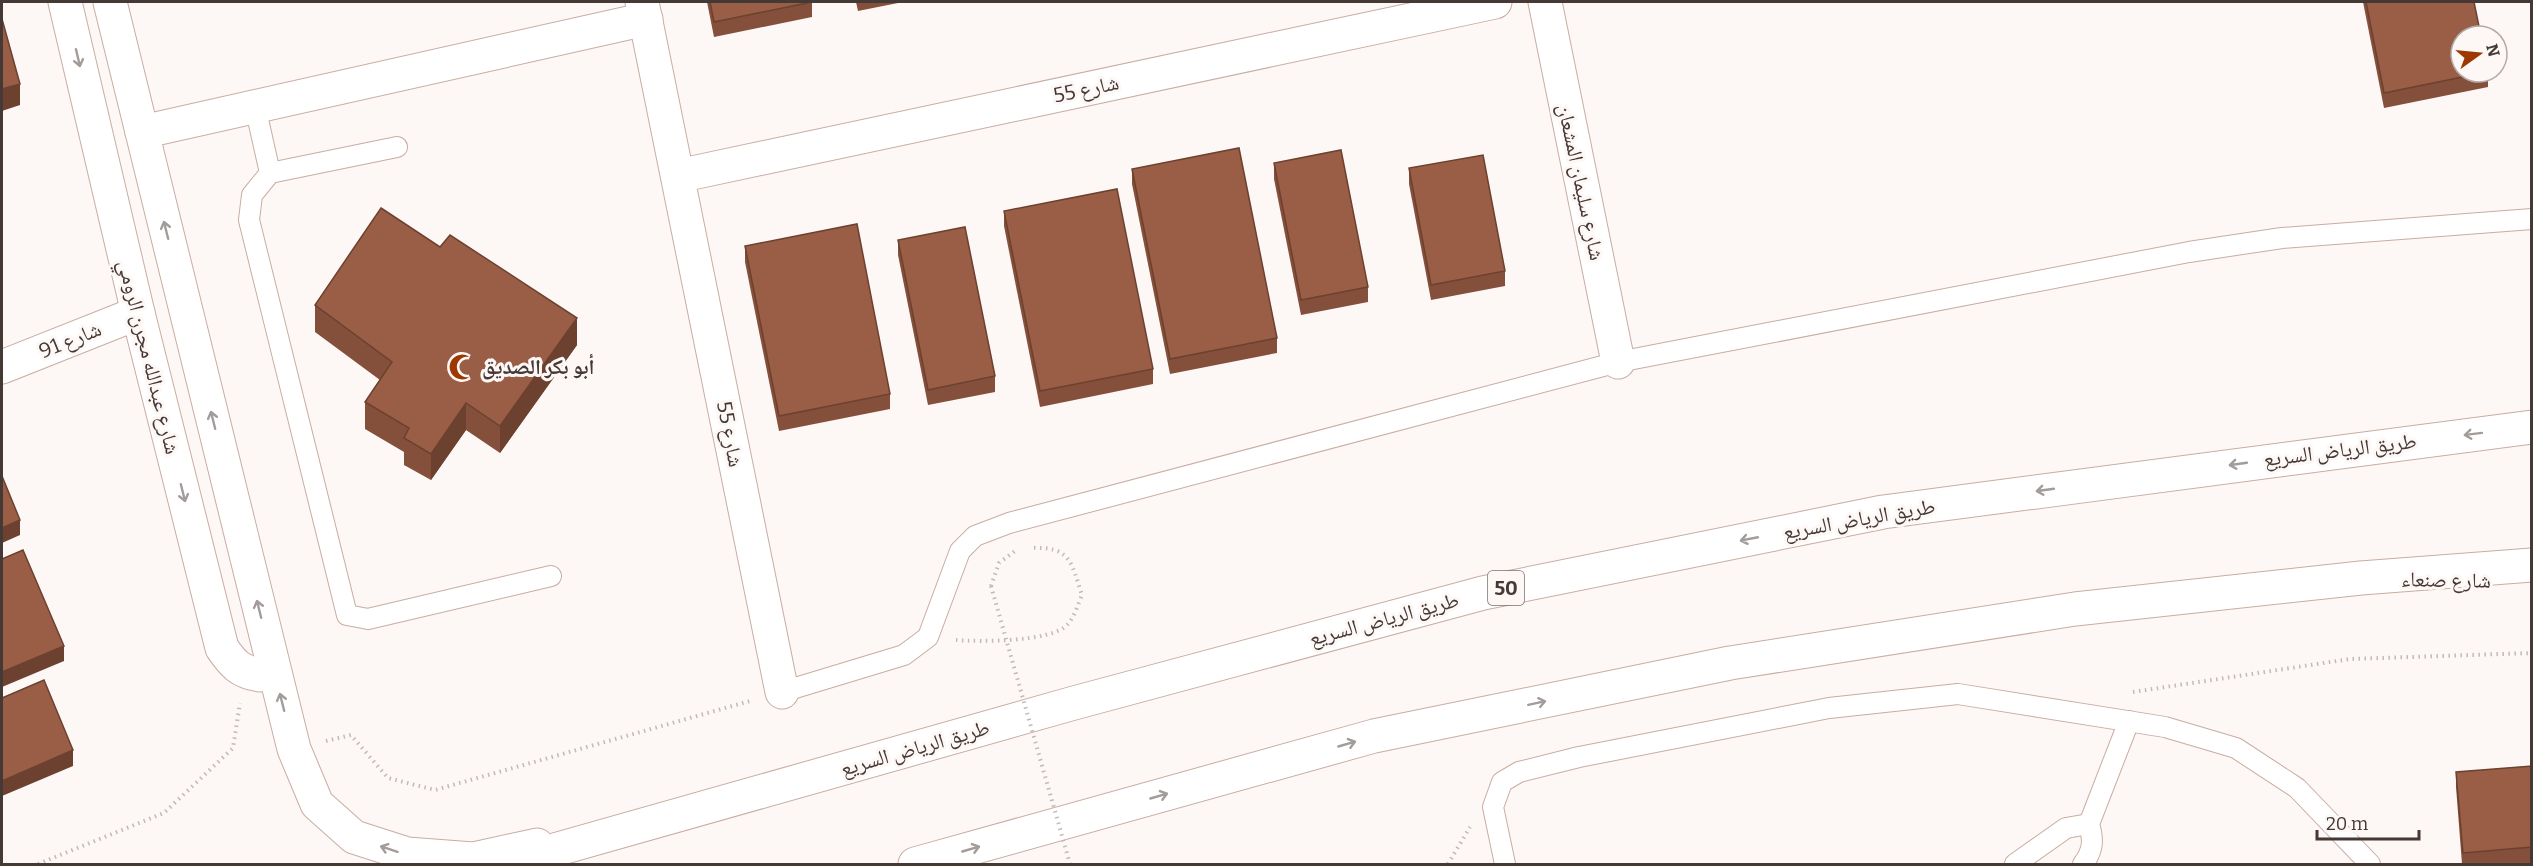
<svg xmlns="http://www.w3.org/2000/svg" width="2533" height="866" viewBox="0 0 2533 866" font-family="Bitter,'Noto Naskh Arabic',serif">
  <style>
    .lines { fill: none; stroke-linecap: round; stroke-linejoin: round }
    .lane-casing { stroke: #c8ada2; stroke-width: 22 }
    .street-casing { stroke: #c8ada2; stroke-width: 35 }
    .secondary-casing { stroke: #c8ada2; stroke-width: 35 }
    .highway-casing { stroke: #c8ada2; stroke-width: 35 }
    .path { stroke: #c1bab7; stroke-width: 4; stroke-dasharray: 1.5 4.5; stroke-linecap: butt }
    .lane { stroke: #fff; stroke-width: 20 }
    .street { stroke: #fff; stroke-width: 33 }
    .secondary { stroke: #fff; stroke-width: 33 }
    .highway { stroke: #fff; stroke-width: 33 }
    .path-bridge { stroke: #c1bab7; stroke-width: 4; stroke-dasharray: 1.5 4.5; stroke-linecap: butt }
    .wall { fill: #84503b }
    .shaded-wall { fill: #6c4130 }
    .building { fill: #9a5d45; stroke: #6c4130; stroke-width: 1.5 }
    .oneway { stroke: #a29c9a }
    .labels { text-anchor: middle; stroke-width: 6; stroke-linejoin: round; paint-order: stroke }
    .shield { fill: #fdf7f5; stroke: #7c726e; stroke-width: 1.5 }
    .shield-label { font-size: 20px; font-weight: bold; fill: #443934 }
    .street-label { font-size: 21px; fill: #443934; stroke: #fdf7f5 }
    .poi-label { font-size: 21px; font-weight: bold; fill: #443934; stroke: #fdf7f5; text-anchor: start }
  </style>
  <rect width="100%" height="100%" fill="#fdf7f5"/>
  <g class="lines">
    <!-- lane casing -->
    <g class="lane-casing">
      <g id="lane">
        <polyline points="255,106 270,173"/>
        <polyline points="397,147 270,173 252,195 249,220 347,615 368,619 551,576"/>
        <polyline points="782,692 904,655 928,637 960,551 975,536 1009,523 1618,362 2189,252 2282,238 2532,219"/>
        <polyline points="1505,864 1493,807 1502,782 1519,772 1579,757 1829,708 1958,694 2165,727 2236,748 2297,788 2370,864"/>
        <polyline points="2015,864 2066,828 2089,824"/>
        <path d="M 2083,864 C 2093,851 2094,840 2089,824 L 2129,721"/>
      </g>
    </g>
    <!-- street casing -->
    <g class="street-casing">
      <g id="street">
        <polyline points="642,2 782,692"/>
        <polyline points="1545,2 1618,362"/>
        <polyline points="142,132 646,19"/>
        <polyline points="678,176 1495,2"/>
        <polyline points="2,367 138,313"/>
      </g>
    </g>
    <!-- secondary casing -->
    <g class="secondary-casing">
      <g id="secondary">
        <path d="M 65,2 L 138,313 L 222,648 C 233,664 240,672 260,675 L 273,666"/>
        <polyline points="110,2 294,749 317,804 354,837 407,854 473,859 537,845"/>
      </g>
    </g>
    <!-- highway casing -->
    <g class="highway-casing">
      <g id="highway">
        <polyline points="505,864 1074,703 1483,593 1883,512 2532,427"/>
        <polyline points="915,864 1374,736 1730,663 2075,609 2361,578 2532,565"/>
      </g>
    </g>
    <!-- path -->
    <g class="path">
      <polyline points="991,586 999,563 1015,551"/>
      <path d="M 956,640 C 979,642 1051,642 1067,625 C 1074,618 1078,604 1082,595 C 1071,562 1071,546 1030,548"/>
      <polyline points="2133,692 2350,659 2532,653"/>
      <polyline points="326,741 351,735 388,778 435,790 750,701"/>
      <polyline points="38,864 164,813 233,748 240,703"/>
      <polyline points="1448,864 1470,827"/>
    </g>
    <!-- lane -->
    <use href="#lane" class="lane"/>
    <!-- street -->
    <use href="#street" class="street"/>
    <!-- secondary -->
    <use href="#secondary" class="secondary"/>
    <!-- highway -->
    <use href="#highway" class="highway"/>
    <!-- path-bridge -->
    <polyline class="path-bridge" points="991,586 1070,864"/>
  </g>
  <!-- wall -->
  <g class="wall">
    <polygon points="707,2 812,2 812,17 714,37"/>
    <polygon points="856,2 903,2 858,11"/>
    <polygon points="2363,2 2474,2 2488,72 2488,87 2384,108"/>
    <polygon points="1274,163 1368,287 1368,302 1301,315 1274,179"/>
    <polygon points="1409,168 1505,271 1505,286 1431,300 1409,184"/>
    <polygon points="1132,169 1277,338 1277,353 1170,374 1132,184"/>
    <polygon points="1004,211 1153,369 1153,384 1040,407 1004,226"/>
    <polygon points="898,240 995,376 995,392 928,405 898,255"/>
    <polygon points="745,246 890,394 890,409 779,431 745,262"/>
    <polygon points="315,305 577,345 500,453 466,430 431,480 404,465 404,452 365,429 365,402 380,380 315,332"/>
    <polygon points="2532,766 2532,863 2508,864 2462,864 2456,787 2456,772"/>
  </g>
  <!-- shaded-wall -->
  <g class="shaded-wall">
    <polygon points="20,84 20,105 2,111 2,89"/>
    <polygon points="577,318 577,345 500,453 500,426"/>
    <polygon points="466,403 466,430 431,480 431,454"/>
    <polygon points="20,520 20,535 2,543 2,528"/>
    <polygon points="64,646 64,661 2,687 2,672"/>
    <polygon points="73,750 73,766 2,796 2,781"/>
  </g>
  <!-- building -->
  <g class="building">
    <polygon points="710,2 812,2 714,22"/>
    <polygon points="2366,2 2474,2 2481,36 2461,36 2461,72 2487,72 2384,93"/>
    <polygon points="2,19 20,84 2,89"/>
    <polygon points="1239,148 1277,338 1170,359 1132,169"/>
    <polygon points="1341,150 1368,287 1301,300 1274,163"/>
    <polygon points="1483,155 1505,271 1431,285 1409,168"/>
    <polygon points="1117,189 1153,369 1040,391 1004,211"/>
    <polygon points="381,208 440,247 450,235 577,318 500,426 466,403 431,454 404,438 409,428 365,402 392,362 315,305"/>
    <polygon points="857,224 890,394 779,416 745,246"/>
    <polygon points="965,227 995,376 928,390 898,240"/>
    <polygon points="2,476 20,520 2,528"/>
    <polygon points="23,550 64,646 2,672 2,559"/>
    <polygon points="44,680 73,750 2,781 2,698"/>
    <polygon points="2532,766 2532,847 2463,853 2456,772"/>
  </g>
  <!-- one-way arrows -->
  <defs><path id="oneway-shaft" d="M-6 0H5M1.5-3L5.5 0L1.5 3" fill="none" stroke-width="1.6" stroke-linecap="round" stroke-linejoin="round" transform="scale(1.5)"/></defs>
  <g class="oneway">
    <use href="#oneway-shaft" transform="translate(78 58) rotate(77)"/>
    <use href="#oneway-shaft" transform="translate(166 230) rotate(-104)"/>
    <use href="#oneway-shaft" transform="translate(213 420) rotate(-104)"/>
    <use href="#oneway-shaft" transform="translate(2473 434) rotate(173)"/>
    <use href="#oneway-shaft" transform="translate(2238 464) rotate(172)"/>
    <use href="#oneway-shaft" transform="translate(2045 490) rotate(172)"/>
    <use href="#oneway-shaft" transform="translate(183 493) rotate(76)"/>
    <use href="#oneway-shaft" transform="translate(1749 539) rotate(169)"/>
    <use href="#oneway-shaft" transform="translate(259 609) rotate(-104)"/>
    <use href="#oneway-shaft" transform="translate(282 702) rotate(-104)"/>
    <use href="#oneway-shaft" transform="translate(1537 703) rotate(-12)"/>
    <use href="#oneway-shaft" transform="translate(1347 744) rotate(-16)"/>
    <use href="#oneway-shaft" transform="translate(1159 796) rotate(-16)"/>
    <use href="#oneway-shaft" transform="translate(389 849) rotate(-162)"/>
    <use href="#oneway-shaft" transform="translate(971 849) rotate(-16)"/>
  </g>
  <!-- icons -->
  <defs>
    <g id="mosque-bare" transform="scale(2.07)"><path d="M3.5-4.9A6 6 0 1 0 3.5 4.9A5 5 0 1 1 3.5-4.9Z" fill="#9c3800" stroke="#fdf7f5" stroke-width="2.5" paint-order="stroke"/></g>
  </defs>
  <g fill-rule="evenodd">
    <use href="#mosque-bare" x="462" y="367"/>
  </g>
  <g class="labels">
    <!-- shield labels -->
    <rect class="shield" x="1488" y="571" width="36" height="34" rx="4.5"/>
    <g class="shield-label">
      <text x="1506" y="595">50</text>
    </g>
    <!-- street labels -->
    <g class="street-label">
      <text transform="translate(1086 89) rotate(-12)" y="7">شارع 55</text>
      <text transform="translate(1581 182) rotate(78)" y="7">شارع سليمان المشعان</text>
      <text transform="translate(70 340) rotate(-22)" y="7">شارع 91</text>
      <text transform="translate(149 357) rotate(76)" y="7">شارع عبدالله مجرن الرومي</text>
      <text transform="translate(730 434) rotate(79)" y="7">شارع 55</text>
      <text transform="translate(2340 450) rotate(-7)" y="7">طريق الرياض السريع</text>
      <text transform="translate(1859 519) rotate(-10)" y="7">طريق الرياض السريع</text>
      <text transform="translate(2446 580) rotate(1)" y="7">شارع صنعاء</text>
      <text transform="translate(1384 619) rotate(-15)" y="7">طريق الرياض السريع</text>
      <text transform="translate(915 748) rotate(-16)" y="7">طريق الرياض السريع</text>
    </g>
    <!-- poi labels -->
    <g class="poi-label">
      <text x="482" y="374">أبو بكر الصديق</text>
    </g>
  </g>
  <!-- border -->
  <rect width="2533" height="866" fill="none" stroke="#443934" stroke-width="6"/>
  <!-- north arrow -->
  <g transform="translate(2479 54) rotate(75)"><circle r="28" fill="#fdf7f5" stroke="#b3aba8" stroke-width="1.5"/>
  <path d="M0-4.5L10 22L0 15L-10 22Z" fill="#9c3800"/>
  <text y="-9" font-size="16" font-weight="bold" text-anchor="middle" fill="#443934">N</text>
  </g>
  <!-- scale -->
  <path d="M2317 830v9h102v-9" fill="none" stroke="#443934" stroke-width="3"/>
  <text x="2326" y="830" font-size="18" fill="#443934" stroke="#fdf7f5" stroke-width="4.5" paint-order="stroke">20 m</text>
</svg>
